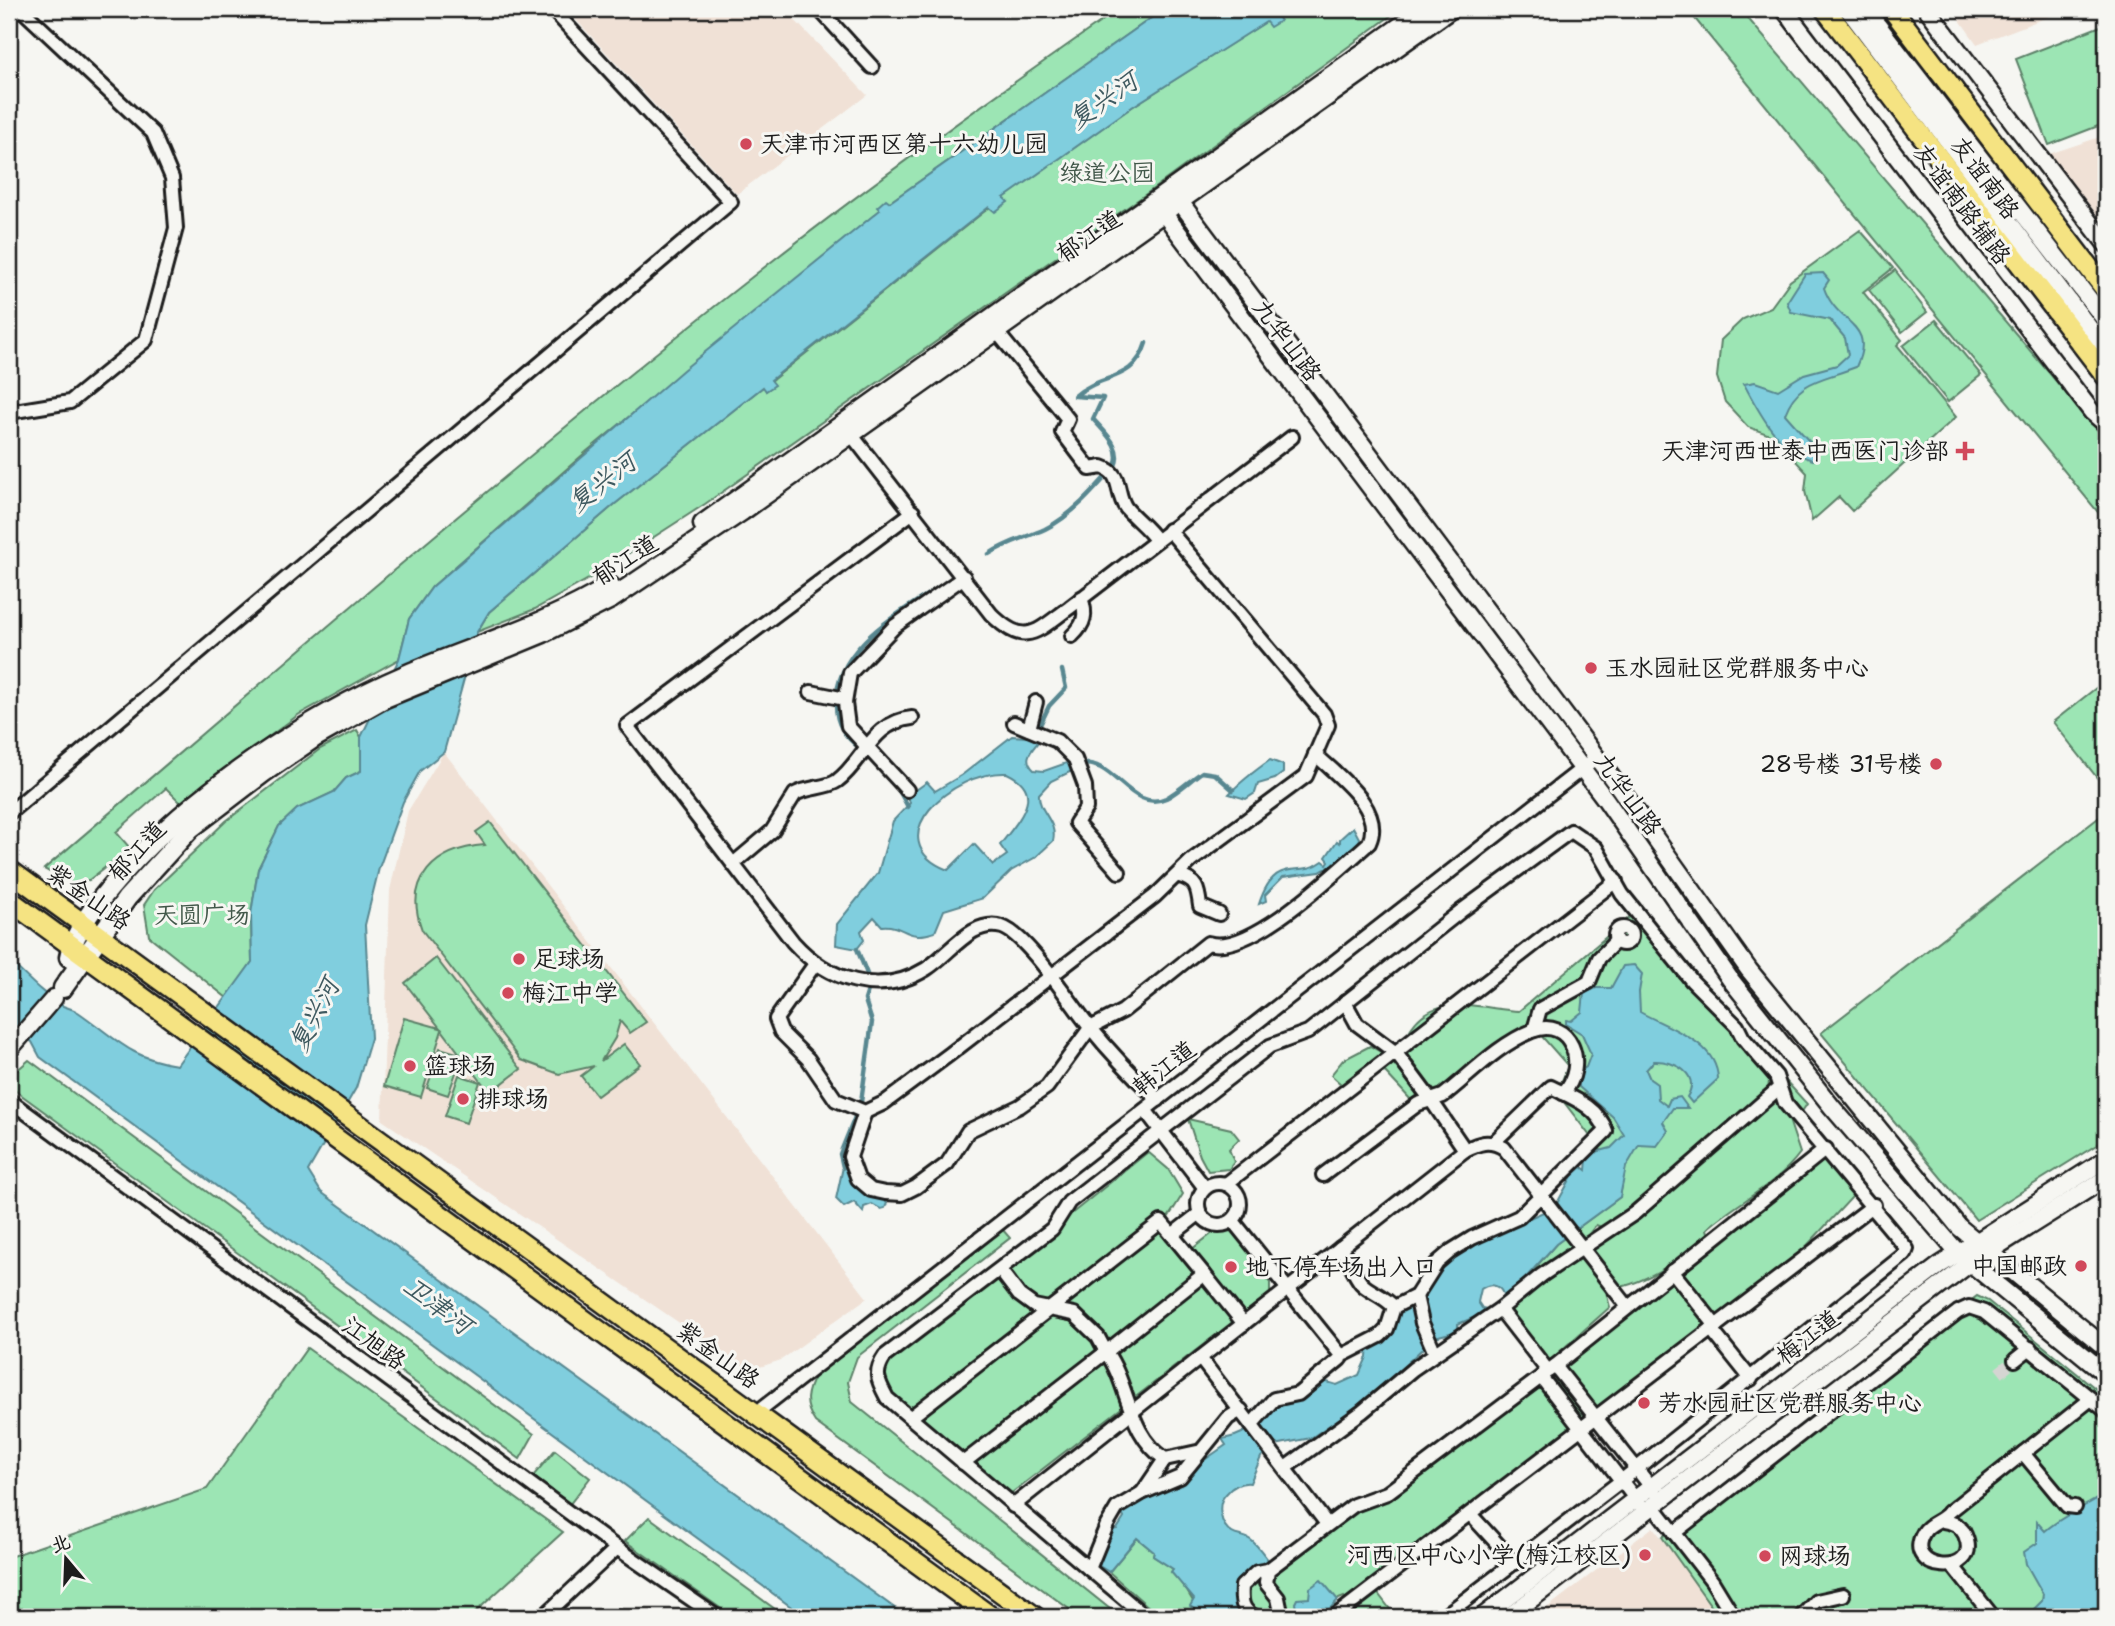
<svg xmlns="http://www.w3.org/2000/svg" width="2115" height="1626" viewBox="0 0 2115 1626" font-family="'Shantell Sans','LXGW WenKai TC',sans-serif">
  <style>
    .built { fill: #f0e1d6 }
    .green { fill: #9ce5b4; stroke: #5c8068; stroke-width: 2 }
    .water { fill: #80cede; stroke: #588790; stroke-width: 2; fill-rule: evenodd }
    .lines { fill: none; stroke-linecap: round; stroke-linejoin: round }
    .stream { stroke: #588790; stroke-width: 4.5 }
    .minor-tunnel { stroke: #d5d5d2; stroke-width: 12; stroke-dasharray: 12 6; stroke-linecap: butt }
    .minor-casing { stroke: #1c1c1c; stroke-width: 18 }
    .tertiary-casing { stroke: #1c1c1c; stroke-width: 21 }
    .secondary-casing { stroke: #1c1c1c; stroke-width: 23 }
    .primary-casing { stroke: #1c1c1c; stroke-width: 24 }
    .minor { stroke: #f6f6f2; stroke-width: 12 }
    .tertiary { stroke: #f6f6f2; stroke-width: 16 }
    .secondary { stroke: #f6f6f2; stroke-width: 18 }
    .primary { stroke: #f5e382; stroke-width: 19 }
    .poi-dot { fill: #d1495b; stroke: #f6f6f2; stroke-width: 2.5 }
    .labels { text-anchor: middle; stroke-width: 6; stroke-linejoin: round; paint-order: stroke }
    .poi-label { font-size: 24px; fill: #1c1c1c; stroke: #f6f6f2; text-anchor: start }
    .park-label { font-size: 24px; fill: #42584a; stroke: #f6f6f2 }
    .street-label { font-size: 24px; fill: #1c1c1c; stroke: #f6f6f2 }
    .water-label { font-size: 26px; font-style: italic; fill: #3f5a60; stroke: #f6f6f2 }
  </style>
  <rect width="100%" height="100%" fill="#f6f6f2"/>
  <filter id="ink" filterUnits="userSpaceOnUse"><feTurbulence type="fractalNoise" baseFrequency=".0143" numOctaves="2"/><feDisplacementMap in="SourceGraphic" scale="14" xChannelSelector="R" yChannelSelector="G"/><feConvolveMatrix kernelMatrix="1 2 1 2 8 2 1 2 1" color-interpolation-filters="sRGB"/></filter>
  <g filter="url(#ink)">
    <!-- built -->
    <g class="built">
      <polygon points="566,9 784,9 867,95 737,194"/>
      <polygon points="1952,9 2069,9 1977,44"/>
      <polygon points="2106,135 2106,226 2049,154"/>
      <polygon points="444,752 867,1298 781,1360 760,1367 744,1367 382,1120 390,890 408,811"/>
      <polygon points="1653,1527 1713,1604 1719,1617 1535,1617"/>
    </g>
    <!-- green -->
    <g class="green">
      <path d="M 1119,9 L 1164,9 L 890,202 L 586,452 L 432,587 L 409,619 L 399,659 L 298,715 L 181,803 L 166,788 L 116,832 L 130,848 L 89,880 L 72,884 L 44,869 C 282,666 519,459 766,266 C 881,176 1000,92 1119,9 Z"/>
      <polygon points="1288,9 1400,9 1142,197 705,504 592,577 535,609 477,632 489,612 615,504 764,386 766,391 774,385 771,381 990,207 1007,202 1003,198 1132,107 1267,21 1279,21 1277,16"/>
      <polygon points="1687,9 1740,9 2106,440 2106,522"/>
      <polygon points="2106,24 2106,123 2049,145 2016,59"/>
      <polygon points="1860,230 1893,268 1863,292 1902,340 1897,345 1956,417 1852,511 1839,497 1812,521 1805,491 1807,473 1773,436 1748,427 1725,402 1717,377 1721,340 1743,319 1771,307 1790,281"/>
      <polygon points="1895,270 1927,312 1902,332 1869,290"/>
      <polygon points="1936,320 1981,375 1948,402 1903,346"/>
      <polygon points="2106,680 2106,789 2053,722"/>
      <polygon points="357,730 361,737 361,771 346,778 334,792 297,809 279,826 258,869 251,914 252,962 227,998 149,936 144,905 154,890 226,821 320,749"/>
      <polygon points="2106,812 2106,1139 1976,1220 1821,1033"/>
      <path d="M 490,822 L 646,1022 L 630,1033 L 620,1021 L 615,1038 L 601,1061 L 624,1044 L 640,1064 L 597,1096 L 581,1076 L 594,1066 L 559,1074 L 521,1060 L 422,930 C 403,879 435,849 485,845 L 476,832 Z"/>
      <path d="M 1632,915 L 1690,990 L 1732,1031 L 1769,1080 L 1768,1092 L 1604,1228 L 1596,1225 L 1577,1249 L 1534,1277 L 1528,1276 L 1556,1244 L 1620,1197 L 1623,1179 L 1557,1093 L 1568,1066 L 1531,1024 L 1443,1092 L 1412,1101 L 1385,1072 L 1343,1086 L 1331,1075 L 1343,1060 L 1370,1046 L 1386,1055 L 1402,1048 C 1421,988 1469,1007 1519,1011 Z"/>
      <polygon points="436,958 521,1069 490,1093 462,1056 448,1095 427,1088 440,1048 460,1054 442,1030 421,1097 384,1086 404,1018 440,1028 405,983"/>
      <polygon points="29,1060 534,1434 520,1459 9,1086 9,1077"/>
      <polygon points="459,1075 480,1082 466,1123 445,1116"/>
      <path d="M 1785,1080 L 1807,1104 L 1801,1113 L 1788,1117 L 1800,1153 C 1776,1186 1737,1202 1707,1229 L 1709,1236 C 1686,1256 1636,1291 1605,1288 L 1610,1307 L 1547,1363 L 1506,1310 L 1555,1276 Z"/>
      <polygon points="1188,1119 1231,1129 1239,1139 1229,1149 1234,1162 1229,1169 1208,1171 1200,1156"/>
      <polygon points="1148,1152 1168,1169 1183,1194 1168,1218 1192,1249 1214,1232 1232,1228 1270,1283 1270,1293 1009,1495 885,1387 882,1375 889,1361"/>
      <path d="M 1825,1158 L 1853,1196 L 1802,1251 L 1370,1583 L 1396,1617 L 1375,1617 L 1371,1612 L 1356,1617 L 1344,1597 L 1305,1612 L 1313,1617 L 1248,1617 C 1228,1600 1235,1581 1254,1569 L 1272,1571 Z"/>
      <path d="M 1002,1229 L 1010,1238 L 857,1357 L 848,1382 L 852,1402 L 1120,1617 L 1080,1617 L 815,1422 C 803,1404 806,1392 815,1375 Z"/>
      <polygon points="1977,1296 1988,1301 2106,1397 2106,1617 1719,1617 1662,1537"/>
      <polygon points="307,1348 563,1532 470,1617 9,1617 9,1557 207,1489"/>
      <polygon points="555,1450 590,1478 569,1505 533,1476"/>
      <polygon points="649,1517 786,1617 733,1617 625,1541"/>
      <path d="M 1137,1538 L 1154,1552 L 1153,1556 L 1173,1569 L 1171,1572 C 1183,1584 1192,1596 1198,1612 L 1192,1617 L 1160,1617 L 1109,1572 Z"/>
    </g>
    <!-- water -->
    <g class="water">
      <path d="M 1164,9 L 1288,9 L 1277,16 L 1280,21 L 1270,27 L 1266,22 L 1132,107 L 1004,198 L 1008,202 L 995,212 L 989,207 L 771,380 L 775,385 L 766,391 L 763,387 L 615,504 L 489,612 L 477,632 L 444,752 L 420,771 L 403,802 L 379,868 L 365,925 L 371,1038 L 356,1088 L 308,1171 L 321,1192 L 907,1617 L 805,1617 L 40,1057 L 32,1042 L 9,1027 L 9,960 C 25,975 43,995 63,1006 C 68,1008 73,1009 78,1012 C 116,1038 129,1058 177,1065 L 252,962 L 251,914 L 258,869 L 279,826 L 297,809 L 334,792 L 346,778 L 361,771 L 361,737 L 399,659 L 409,619 L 432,587 L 683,370 L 880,210 L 877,207 L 886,199 L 890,202 Z"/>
      <path d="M 1823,273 L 1829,280 L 1824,288 C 1837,326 1877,322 1856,367 C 1824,380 1798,379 1785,414 L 1816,449 L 1813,460 C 1778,450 1760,414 1744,384 L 1755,382 L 1778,390 L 1804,374 L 1837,365 L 1848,355 L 1845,338 L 1830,320 L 1791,312 L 1787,302 L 1805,274 Z"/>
      <path d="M 1012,736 L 1041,738 C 1033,750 1021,757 1034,770 L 1044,771 L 1072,761 L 1074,770 L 1051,781 L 1039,794 C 1038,812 1058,821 1053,841 L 1036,857 L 1011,871 L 983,898 L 944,910 L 935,932 C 906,942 905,924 882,926 L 874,917 L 861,931 L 864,940 L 857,949 L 836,945 L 837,924 L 878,873 L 893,821 L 910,803 L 908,796 L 927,782 L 935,791 L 962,775 ZM 1007,773 C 1048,792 1017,822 1000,845 L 1007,855 L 993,865 L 974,844 L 948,870 C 875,841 952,770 1007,773 Z"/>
      <path d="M 1270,760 L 1283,765 L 1283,773 L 1275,779 L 1258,784 L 1255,793 L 1246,799 L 1229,794 C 1240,782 1256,770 1270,760 Z"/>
      <path d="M 1353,827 L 1360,840 L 1344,858 L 1320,872 L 1283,877 L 1265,895 L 1266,901 L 1259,904 C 1276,852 1299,880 1323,861 L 1327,864 L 1329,861 L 1326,857 L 1337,841 L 1340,843 L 1340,839 Z"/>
      <path d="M 1634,965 L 1642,974 L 1639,992 L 1640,1012 C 1668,1028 1717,1041 1718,1079 L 1692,1103 L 1687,1097 C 1701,1074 1674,1060 1654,1061 L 1646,1070 L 1650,1079 L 1657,1084 L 1658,1099 L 1667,1106 L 1670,1099 L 1680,1097 L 1688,1108 L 1673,1108 L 1663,1122 L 1668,1131 L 1657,1146 L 1639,1145 L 1626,1167 L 1620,1197 L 1556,1244 L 1502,1304 L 1503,1294 C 1499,1284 1489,1283 1481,1289 L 1478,1302 L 1482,1308 L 1492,1310 L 1458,1324 L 1458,1331 L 1435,1337 L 1373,1395 L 1311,1438 L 1275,1445 L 1261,1457 L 1250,1483 C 1240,1482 1232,1487 1226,1494 C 1216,1504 1220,1525 1232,1533 C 1238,1537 1246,1535 1252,1541 C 1259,1547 1264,1555 1270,1562 C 1245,1573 1218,1591 1248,1617 L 1192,1617 L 1198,1612 L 1190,1606 L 1194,1599 L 1171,1572 L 1173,1569 L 1153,1556 L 1154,1552 L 1137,1538 L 1109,1572 L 1099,1566 L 1110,1530 L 1117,1529 L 1124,1518 L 1120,1509 L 1142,1496 L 1168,1490 L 1181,1481 L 1198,1456 L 1203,1461 L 1226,1445 L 1222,1439 C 1253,1434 1254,1421 1273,1402 C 1284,1392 1304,1386 1317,1379 L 1337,1385 L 1359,1375 L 1367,1357 L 1368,1345 L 1394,1313 L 1458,1249 L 1555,1207 L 1572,1176 L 1582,1167 L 1586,1170 L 1587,1159 L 1592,1153 L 1611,1148 L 1624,1135 L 1613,1117 L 1579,1087 L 1579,1072 L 1586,1067 L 1591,1054 L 1582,1034 L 1566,1024 L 1566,1020 L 1571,1021 L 1582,1012 L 1584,993 L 1596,988 L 1611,988 L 1623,966 Z"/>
      <polygon points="843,1167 850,1172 852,1182 869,1197 881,1197 887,1203 885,1208 881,1209 872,1204 864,1207 863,1212 854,1202 844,1207 836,1199"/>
      <path d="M 2106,1493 L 2106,1617 L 2026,1617 L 2042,1601 L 2043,1594 L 2026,1564 L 2024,1552 L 2037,1543 L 2037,1522 L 2045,1531 C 2066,1513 2084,1508 2106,1493 Z"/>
      <polygon points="1321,1580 1338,1600 1322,1617 1297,1617 1295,1603 1297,1599 1309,1598 1310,1588"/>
    </g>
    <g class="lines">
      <!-- stream -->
      <g class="stream">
        <path d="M 989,554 C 1007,542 1025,538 1045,529 C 1073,515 1095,489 1115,466 C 1123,447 1105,433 1093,419 L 1103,398 L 1075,396 C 1101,373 1134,383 1146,343"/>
        <polyline points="1038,729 1049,706 1066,688 1062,670"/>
        <path d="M 861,749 C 845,737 836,725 836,704 C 836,644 901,613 945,583"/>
        <path d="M 1078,765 C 1113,755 1130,814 1166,798 C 1178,792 1190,780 1202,772 L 1215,774 L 1233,790"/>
        <polyline points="896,785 908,807"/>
        <polyline points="843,1167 840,1154 861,1102 872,1022 865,1000 869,987 867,974 857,949"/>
      </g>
      <!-- minor-tunnel -->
      <polyline class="minor-tunnel" points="1999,1373 2015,1360"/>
      <!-- minor casing -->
      <g class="minor-casing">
        <g id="minor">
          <polyline points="819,9 872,67"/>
          <path d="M 992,326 L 1068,419 L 1062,432 L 1090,469 L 1102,467 C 1123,474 1115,493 1126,508 C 1135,519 1147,527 1156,540"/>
          <polyline points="9,412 70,402 146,340 176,228 172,178 153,133 21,9"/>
          <path d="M 847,429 L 991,614 C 1025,648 1036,632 1069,608 L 1292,437"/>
          <path d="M 913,512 L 627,726 L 793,942 C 827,980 879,998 926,969 C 949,955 972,918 1002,927 C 1027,935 1071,1004 1089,1026 C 1110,1052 1134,1077 1158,1100"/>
          <path d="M 1072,636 C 1085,624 1087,614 1081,598"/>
          <polyline points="811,692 845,699"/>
          <polyline points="1014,723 1057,741 1075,759 1085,786 1086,808 1076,823 1119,872"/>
          <polyline points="1029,729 1036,702"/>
          <polyline points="907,790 848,726 845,703 850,673 895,626 964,577"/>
          <polyline points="9,813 731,202 552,9"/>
          <path d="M 733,864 L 772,831 L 795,794 C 807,787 828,788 837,781 C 864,761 872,722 912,718"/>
          <path d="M 1179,876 C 1197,880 1198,890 1200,906 L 1219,914"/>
          <circle cx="1623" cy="936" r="8"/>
          <polyline points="815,964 776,1019 781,1032 808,1059 836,1100 865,1112 884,1103 950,1054 1155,896 1191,861 1306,776 1328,725 1324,714 1169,530"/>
          <polyline points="1534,1030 1540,1009 1589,982 1599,958 1616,941"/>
          <polyline points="9,1100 617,1548 717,1617"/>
          <polyline points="1145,1110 1205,1188"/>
          <path d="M 865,1112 L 850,1157 L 858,1179 L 871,1190 L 885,1193 L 902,1194 L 916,1187 L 947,1164 L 968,1131 L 1020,1106 L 1047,1087 L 1090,1028 L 1123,1011 L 1208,943 C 1250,957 1338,870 1369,843 C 1385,808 1337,776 1315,754"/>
          <path d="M 1465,1150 L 1431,1100 L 1443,1096 C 1470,1075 1499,1044 1532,1031 C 1571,1015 1589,1066 1563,1093"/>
          <polyline points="1323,1175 1418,1104 1431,1100 1396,1053 1357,1024 1345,1002"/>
          <circle cx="1219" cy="1204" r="21"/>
          <polyline points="1226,1184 1616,881"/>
          <polyline points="1233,1221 1340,1354"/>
          <polyline points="1172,1235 1204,1274"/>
          <path d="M 1340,1248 C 1349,1259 1353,1273 1361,1283 C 1369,1292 1383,1295 1394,1307"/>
          <polyline points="1000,1270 1019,1295 1034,1306 1074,1314 1098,1337 1106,1352 1204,1274 1244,1324"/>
          <polyline points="1672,1271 1716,1326"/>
          <polyline points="1416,1296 1422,1323 1435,1353"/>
          <polyline points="1500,1309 1548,1371 1555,1366 1655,1492"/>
          <polyline points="1711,1329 1751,1379"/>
          <path d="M 1345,1354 L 1380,1336 L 1387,1329 L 1394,1307 L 1416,1296 L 1437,1263 L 1451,1251 L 1472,1238 L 1519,1217 L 1606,1131 C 1598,1107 1573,1098 1551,1087 L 1494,1142"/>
          <polyline points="2015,1360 2030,1348"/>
          <polyline points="1555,1366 1826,1149"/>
          <polyline points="1547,1371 1541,1377 1644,1510"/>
          <polyline points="756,1413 1597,757"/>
          <polyline points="911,1417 1161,1222 1172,1235 1200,1213"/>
          <polyline points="1252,1424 1274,1399 1298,1394 1340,1359"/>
          <polyline points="2023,1453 2067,1506 2075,1507"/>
          <path d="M 963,1463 L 1106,1352 C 1130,1386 1127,1433 1165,1459 L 1197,1452"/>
          <polyline points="1285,1468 1362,1412 1413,1369 1500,1309 1542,1275 1635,1213 1779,1088"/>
          <polyline points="1142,1493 1165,1459"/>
          <polyline points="1652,1504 1712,1581 1734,1617"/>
          <polyline points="1013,1506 1200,1358"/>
          <polyline points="1470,1514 1515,1563"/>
          <path d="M 1943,1521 C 1952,1522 1961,1525 1965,1535 C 1984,1579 1899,1573 1924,1532 C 1930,1522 1942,1522 1949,1512 L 2091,1399"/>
          <path d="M 1327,1524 L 1200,1358 L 1465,1150 C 1479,1143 1489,1139 1504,1148 L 1628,1307"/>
          <polyline points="1674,1533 1958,1312 1969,1307 1984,1312 2106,1411"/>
          <polyline points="1952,1565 1990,1613"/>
          <polyline points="1089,1569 1107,1525 1117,1508 1142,1493 1180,1477 1228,1418 1241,1410"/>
          <polyline points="543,1617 617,1548"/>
          <path d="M 1146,1617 L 887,1398 C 878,1381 873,1373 885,1356 L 1052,1229 L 1069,1202 L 1270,1046 L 1308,1032 L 1461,911 L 1571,831 L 1596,848 L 1622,894 L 1692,981 L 1737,1026 L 1743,1038 L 1776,1076 L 1785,1103 L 1907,1249 L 1905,1254 L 1621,1481 L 1443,1617"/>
          <path d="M 1256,1617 C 1241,1611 1241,1600 1242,1586 L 1257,1572 L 1268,1570"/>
          <polyline points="1282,1617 1278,1598 1266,1583 1268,1570 1354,1505 1387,1493 1541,1377"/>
          <polyline points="1334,1617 1874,1205"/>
          <polyline points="1801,1617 1816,1601 1843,1595"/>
        </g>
      </g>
      <!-- tertiary casing -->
      <g class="tertiary-casing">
        <g id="tertiary">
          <polyline points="1784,9 2092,412 2106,424"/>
          <polyline points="1848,9 2106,350"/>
          <polyline points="1865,9 2106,321"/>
          <polyline points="1927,9 2106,244"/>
          <polyline points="1172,191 1621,790 1749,970 1959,1227 2106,1348"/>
          <polyline points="1156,203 1606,800 1730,979 1832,1107 1958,1253 2106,1374"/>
          <polyline points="9,1050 54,998"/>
          <polyline points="1482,1617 1940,1265 2106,1159"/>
          <polyline points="1508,1617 1969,1264 2106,1178"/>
        </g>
      </g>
      <!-- secondary casing -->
      <g class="secondary-casing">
        <g id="secondary">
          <polyline points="703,524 1425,9"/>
          <path d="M 69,957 C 75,927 103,896 123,873 C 192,794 309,716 405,675 C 473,646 547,625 610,586"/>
          <polyline points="63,988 127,898 191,828 263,773 314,738 385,698 543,633 611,599 742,511 1450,9"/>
        </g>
      </g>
      <!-- primary casing -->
      <g class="primary-casing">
        <g id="primary">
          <polyline points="1825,9 2106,376"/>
          <polyline points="1892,9 2106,290"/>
          <polyline points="9,870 1035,1617"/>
          <polyline points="9,900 991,1617"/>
        </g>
      </g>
      <!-- minor -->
      <use href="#minor" class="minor"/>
      <!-- tertiary -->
      <use href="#tertiary" class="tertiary"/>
      <!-- secondary -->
      <use href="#secondary" class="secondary"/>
      <!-- primary -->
      <use href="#primary" class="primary"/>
    </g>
  </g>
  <!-- markers -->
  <g class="poi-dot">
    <circle cx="746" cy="144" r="7"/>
    <path d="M1961.5 440.5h7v7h7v7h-7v7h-7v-7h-7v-7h7z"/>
    <circle cx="1591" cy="668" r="7"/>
    <circle cx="1936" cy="764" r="7"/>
    <circle cx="519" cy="959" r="7"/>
    <circle cx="508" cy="993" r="7"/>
    <circle cx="410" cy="1066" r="7"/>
    <circle cx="463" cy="1099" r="7"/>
    <circle cx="2081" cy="1266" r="7"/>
    <circle cx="1231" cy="1267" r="7"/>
    <circle cx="1644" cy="1403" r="7"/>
    <circle cx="1645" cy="1555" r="7"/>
    <circle cx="1765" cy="1556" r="7"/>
  </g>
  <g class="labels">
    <!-- poi labels -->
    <g class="poi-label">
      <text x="760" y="152">天津市河西区第十六幼儿园</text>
      <text x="1949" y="459" text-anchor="end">天津河西世泰中西医门诊部</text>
      <text x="1605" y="676">玉水园社区党群服务中心</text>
      <text x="1922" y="772" text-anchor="end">28号楼 31号楼</text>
      <text x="533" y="967">足球场</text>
      <text x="522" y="1001">梅江中学</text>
      <text x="424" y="1074">篮球场</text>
      <text x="477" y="1107">排球场</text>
      <text x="2067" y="1274" text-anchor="end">中国邮政</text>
      <text x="1245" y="1275">地下停车场出入口</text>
      <text x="1658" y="1411">芳水园社区党群服务中心</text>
      <text x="1631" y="1563" text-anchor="end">河西区中心小学(梅江校区)</text>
      <text x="1779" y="1564">网球场</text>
    </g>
    <!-- park labels -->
    <g class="park-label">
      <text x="1107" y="181">绿道公园</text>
      <text x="202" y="923">天圆广场</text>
    </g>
    <!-- street labels -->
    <g class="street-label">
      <text transform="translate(1985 178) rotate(53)" y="8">友谊南路</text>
      <text transform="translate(1962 204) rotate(53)" y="8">友谊南路辅路</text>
      <text transform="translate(1089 236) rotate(-35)" y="8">郁江道</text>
      <text transform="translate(1287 340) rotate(53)" y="8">九华山路</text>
      <text transform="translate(625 560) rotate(-33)" y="8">郁江道</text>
      <text transform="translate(1628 794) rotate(54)" y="8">九华山路</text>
      <text transform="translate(137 851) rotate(-48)" y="8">郁江道</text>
      <text transform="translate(89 897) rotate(35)" y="8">紫金山路</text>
      <text transform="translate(1164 1068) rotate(-38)" y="8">韩江道</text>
      <text transform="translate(1808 1337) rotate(-38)" y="8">梅江道</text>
      <text transform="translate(374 1343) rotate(36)" y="8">江旭路</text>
      <text transform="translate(718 1355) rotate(36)" y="8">紫金山路</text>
    </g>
    <!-- water labels -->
    <g class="water-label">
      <text transform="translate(1103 100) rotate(-35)" y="9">复兴河</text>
      <text transform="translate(602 482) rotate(-38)" y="9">复兴河</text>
      <text transform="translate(314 1015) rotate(-63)" y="9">复兴河</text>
      <text transform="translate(438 1305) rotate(37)" y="9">卫津河</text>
    </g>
  </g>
  <!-- margin -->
  <rect width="2115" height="1626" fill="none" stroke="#f6f6f2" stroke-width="35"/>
  <rect x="18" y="18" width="2080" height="1591" fill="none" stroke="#1c1c1c" stroke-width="2.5" filter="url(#ink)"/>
  <!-- north arrow -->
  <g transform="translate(66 1559) rotate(341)" stroke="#f6f6f2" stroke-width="5" paint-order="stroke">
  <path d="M0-5L12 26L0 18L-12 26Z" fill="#1c1c1c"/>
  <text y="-10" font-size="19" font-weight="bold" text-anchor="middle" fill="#1c1c1c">北</text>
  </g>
</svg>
